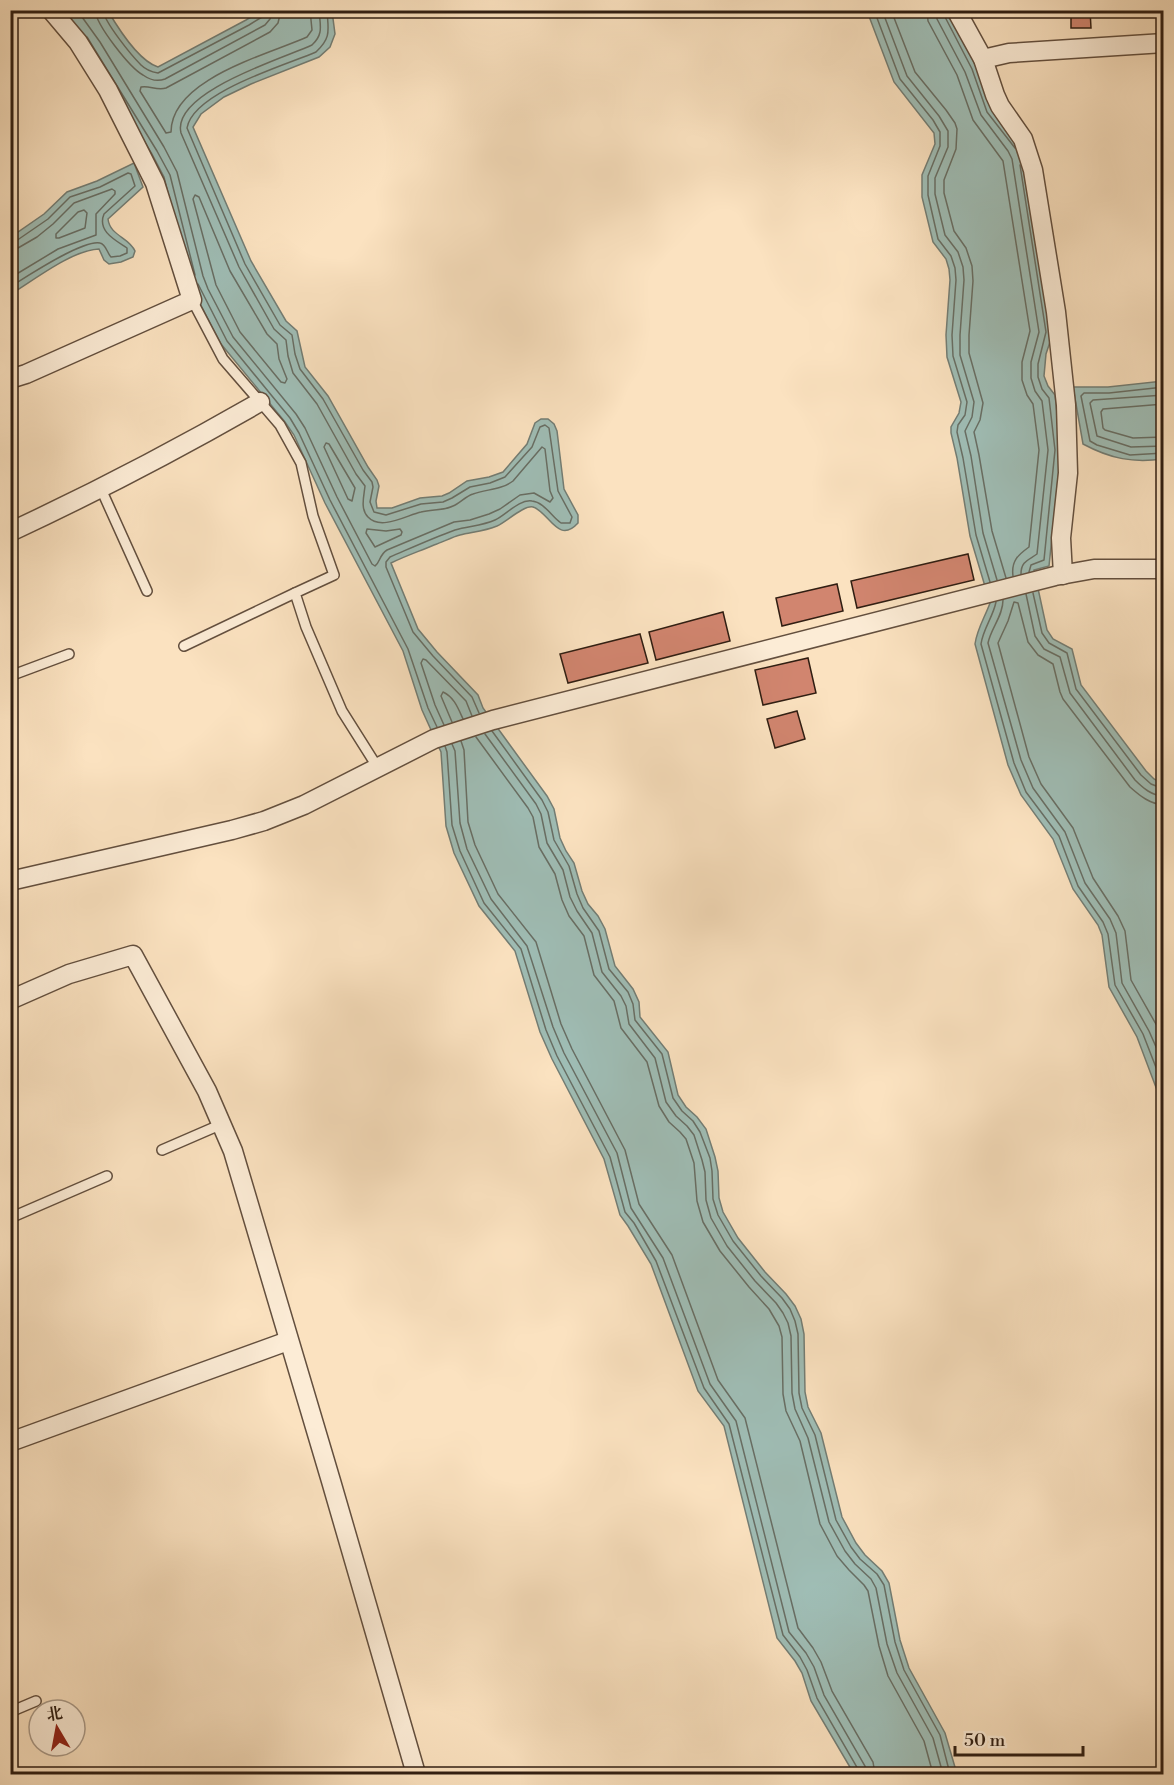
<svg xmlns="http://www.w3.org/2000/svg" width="1174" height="1785" viewBox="0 0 1174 1785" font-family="'Libre Bodoni','Noto Serif SC',serif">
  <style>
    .water { fill: #9fbdb5; stroke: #737d74; stroke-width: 1.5 }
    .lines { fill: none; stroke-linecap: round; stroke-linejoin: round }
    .shore { stroke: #686e64; stroke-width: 1.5 }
    .building { fill: #d1856f; stroke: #301e12; stroke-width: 1.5 }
    .lane-casing { stroke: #634f3e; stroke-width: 12 }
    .street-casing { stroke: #634f3e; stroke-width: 21 }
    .lane { stroke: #fcecd6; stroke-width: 9 }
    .street { stroke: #fcecd6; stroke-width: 18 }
  </style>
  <rect width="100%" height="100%" fill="#fbe2c0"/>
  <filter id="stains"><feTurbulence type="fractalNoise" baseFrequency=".00333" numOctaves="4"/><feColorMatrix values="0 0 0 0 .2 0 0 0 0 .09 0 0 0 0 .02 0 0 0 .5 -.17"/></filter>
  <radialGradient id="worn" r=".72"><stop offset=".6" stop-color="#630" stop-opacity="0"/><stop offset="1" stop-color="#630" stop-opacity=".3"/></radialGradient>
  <!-- water -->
  <g class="water">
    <path d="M 60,11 L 108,11 C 118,28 139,61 158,67 L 246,20 L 261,11 L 332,11 L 335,34 L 330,47 L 319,57 L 251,84 L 224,97 L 201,114 L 193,127 L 251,261 L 286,321 L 297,331 L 305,367 L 328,396 L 368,467 L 377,480 L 379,486 L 376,501 L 377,508 L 392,508 L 420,498 L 442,496 L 449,493 L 467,481 L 489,477 L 503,472 L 527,444 L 535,423 L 541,419 L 548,419 L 554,424 L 557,431 L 564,489 L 578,515 L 578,523 C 558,545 549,512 533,507 C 524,505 506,522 497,526 C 485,531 473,532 460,535 C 452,537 443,542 434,545 C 420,551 405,556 391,563 L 418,629 L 437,652 L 478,695 L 483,708 L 547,796 L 554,809 L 560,838 L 566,851 L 574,863 L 582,891 L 588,904 L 598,916 L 605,929 L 615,966 L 633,989 L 639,1002 L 640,1017 L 668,1052 L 678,1095 L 686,1107 L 697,1117 L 706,1129 L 715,1157 L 718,1171 L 719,1198 L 723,1212 L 738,1238 L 765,1272 L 786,1294 L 795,1306 L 801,1319 L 804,1334 L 805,1392 L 808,1407 L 821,1433 L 842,1517 L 856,1543 L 865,1555 L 882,1571 L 889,1583 L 900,1640 L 909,1668 L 945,1733 L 957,1774 L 854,1774 L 811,1701 L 802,1673 L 795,1661 L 777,1638 L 724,1426 L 698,1391 L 651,1264 L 628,1226 L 620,1215 L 604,1159 L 552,1059 L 540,1032 L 515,951 L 479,906 L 454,853 L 446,826 L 441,752 L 422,710 L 403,651 L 325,503 L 294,435 L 285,422 L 221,344 L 195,294 L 190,280 L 164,177 L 152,154 L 89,49 Z"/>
    <path d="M 867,11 L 948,11 L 1020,144 L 1053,333 L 1046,354 L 1044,376 L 1048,386 L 1055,395 L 1061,450 L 1049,566 L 1034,570 L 1047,630 L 1053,639 L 1072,649 L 1081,685 L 1146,771 L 1154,779 L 1163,784 L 1163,1106 L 1137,1037 L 1109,987 L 1102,935 L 1098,925 L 1073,889 L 1053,839 L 1021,795 L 1008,765 L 975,644 C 977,629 985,617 990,603 L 970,536 L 957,458 L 951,433 L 951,427 L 959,413 L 961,402 L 947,357 L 946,335 L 950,280 L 949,269 L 946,259 L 933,242 L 922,197 L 922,175 L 935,144 L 934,133 L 894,82 Z"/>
    <path d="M 134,163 L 143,187 L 108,219 C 110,236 129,237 135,251 L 133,257 L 121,262 L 109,264 L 104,260 L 99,249 C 72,250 34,280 11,294 L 11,237 L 44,214 L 67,192 L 97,181 Z"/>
    <path d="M 1163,381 L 1163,459 C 1133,463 1111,459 1083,444 L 1073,387 L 1108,387 Z"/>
  </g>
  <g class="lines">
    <!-- shore -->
    <g class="shore">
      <path d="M 77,10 L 100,42 L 164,147 L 177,172 L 203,276 L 208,289 L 233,337 L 296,414 L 305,428 L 337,497 L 372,564 L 375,566 C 380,563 379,555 387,550 L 454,522 L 470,520 L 489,514 L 500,509 L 520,495 L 534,493 L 550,502 L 553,498 L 550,491 L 545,449 L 542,447 L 513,481 C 501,490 487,489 473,494 C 466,496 460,503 453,506 C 443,511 432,509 421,512 C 407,515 381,531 368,517 C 360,509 364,496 365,486 L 356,474 L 317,404 L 293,373 L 288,356 L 286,340 L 274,329 L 239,267 L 181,133 C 171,92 284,58 312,45 C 324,34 320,25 319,10"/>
      <path d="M 95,10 C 96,25 130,68 143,75 C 150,80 157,82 165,79 L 265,25 L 270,19 L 272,10"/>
      <path d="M 103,10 C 104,22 132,56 141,65 C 146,70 152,72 158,73 L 249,25 L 262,17 L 264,10"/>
      <path d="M 281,10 L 278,23 L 270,32 L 166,88 C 157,91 149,85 141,87 L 140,91 L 166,133 L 171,132 C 171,79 267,55 307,37 L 312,30 L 310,10"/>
      <path d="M 327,10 C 328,30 332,37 316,52 C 286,65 193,92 187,128 L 245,264 L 280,325 L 292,335 L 295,354 L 300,369 L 323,399 L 363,470 L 372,482 L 373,487 L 370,502 L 374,512 L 386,515 L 421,504 L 443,502 L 452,498 L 470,487 L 490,483 L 505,477 L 532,447 L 540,427 L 545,425 L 549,428 L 558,491 L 572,517 L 570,523 L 561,523 C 552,517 544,502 532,501 C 519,499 506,515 495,520 C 482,526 468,526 455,530 C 433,538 411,548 390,557 L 386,562 L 386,567 L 413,632 L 433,656 L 472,697 L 479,713"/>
      <polyline points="874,10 900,79 933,120 940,132 940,146 928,176 928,195 938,239 951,256 955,268 956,280 952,335 953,356 967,402 965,415 958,425 957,432 963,458 976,535 990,582"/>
      <polyline points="882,10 907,76 939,116 948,131 948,147 935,178 935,194 945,235 958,252 963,267 964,280 960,335 960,355 974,402 972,417 965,431 971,456 983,533 997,580"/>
      <polyline points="891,10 915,72 946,110 955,123 957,129 956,149 944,180 944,193 954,231 966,248 972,266 973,281 969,335 969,353 983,403 980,420 974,432 979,455 992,531 1006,578"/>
      <path d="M 927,10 L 928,21 L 957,75 L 973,120 L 1003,161 L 1030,331 L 1022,362 L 1022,380 L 1027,395 L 1033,404 L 1039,450 L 1029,547 C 1018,555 1011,561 1013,576"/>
      <path d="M 936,10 L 937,19 L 965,72 L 981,115 L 1008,151 L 1012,159 L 1039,332 L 1031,362 L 1031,378 L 1035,391 L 1042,401 L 1048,450 L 1037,554 C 1029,560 1021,561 1021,574"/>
      <polyline points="944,10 944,15 972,69 987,112 1015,148"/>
      <polyline points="87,37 157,151 170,175 195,275"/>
      <polyline points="1020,165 1046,332 1038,364 1038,377 1042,389 1049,398 1055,450 1044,560 1031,565 1029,572"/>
      <polygon points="195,195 199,197 230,271 267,334 277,344 279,359 287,379 285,383 281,382 240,332 216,285 193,199"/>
      <polygon points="84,210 87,213 85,228 59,238 56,238 56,234 78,212"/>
      <path d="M 10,242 L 16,241 L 48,219 L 70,197 L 100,187 L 128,173 L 131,174 L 135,186 L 104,214 C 97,231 115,240 127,248 L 127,253 L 120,256 L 111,257 C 107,253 106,244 100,243 C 83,239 26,277 10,287"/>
      <polyline points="10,249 18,248 37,237 53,224 74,203 112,189 115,191 115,194 96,214 96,235 58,249 10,278"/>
      <polyline points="198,284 227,341 290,418 299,433 330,500 408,649 428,708 437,727"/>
      <polyline points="1164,387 1109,393 1084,393 1081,396 1090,441 1097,445 1130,455 1164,453"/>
      <polyline points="1164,395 1093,400 1090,403 1097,436 1131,447 1164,446"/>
      <polyline points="1164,404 1103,409 1101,412 1103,428 1105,430 1133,438 1164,437"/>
      <polygon points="326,443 329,444 355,488 352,501 348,499 324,447"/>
      <polygon points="367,529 386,531 400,529 402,532 401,535 375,547 366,533"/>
      <polyline points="1033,593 1042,633 1049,643 1067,653 1076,689 1141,775 1151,784 1164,789"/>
      <path d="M 1026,594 L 1035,636 L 1044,649 L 1060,657 L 1070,693 L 1135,780 C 1143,788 1152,796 1164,796"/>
      <path d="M 1003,600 C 1003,616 991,628 988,643 L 1021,760 L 1033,788 L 1065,832 L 1085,883 L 1110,919 L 1116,933 L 1122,983 L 1149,1031 L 1164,1065"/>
      <path d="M 996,602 C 993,617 983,629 981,644 L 1014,763 L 1026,792 L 1059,836 L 1078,886 L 1103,922 L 1108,934 L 1115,985 L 1143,1034 L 1164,1088"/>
      <path d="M 452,722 L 441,696 L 443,692 C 454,697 458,708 463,719"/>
      <polyline points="444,725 435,705 421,663 423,659 426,660 466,701 472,716"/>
      <polyline points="492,731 542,800 548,812 554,840 569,866 577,894 583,908 599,931 609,969 628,992 633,1004 635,1020 662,1054 673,1098 682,1111 693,1121 700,1132 710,1158 712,1171 713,1199 718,1215 733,1241 761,1276 782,1298 790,1309 795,1321 798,1334 799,1393 802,1408 815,1435 836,1520 851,1547 860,1559 877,1574 884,1585 895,1642 904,1670 940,1735 950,1774"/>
      <polyline points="485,734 536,804 541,814 547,843 563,870 570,897 577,911 592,933 602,972 621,996 626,1006 629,1024 655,1058 666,1102 676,1116 687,1126 694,1135 702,1160 705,1172 706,1200 711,1218 727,1246 755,1281 776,1303 783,1313 788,1323 791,1336 792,1393 795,1409 808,1438 829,1522 845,1551 855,1564 871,1579 876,1588 887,1644 897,1673 933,1738 943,1774"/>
      <polyline points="476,737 528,808 533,817 539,847 555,874 562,900 569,916 584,936 594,975 614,1001 621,1028 647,1062 659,1106 669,1122 680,1132 686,1139 694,1163 697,1201 703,1222 720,1251 749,1287 769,1309 779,1326 782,1337 783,1394 786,1411 800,1441 820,1524 837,1556 849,1570 864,1585 868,1591 879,1646 888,1676 924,1741 933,1774"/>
      <polyline points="461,741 464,750 468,822 475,845 498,894 536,942 561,1024 572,1049 625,1150 639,1204 672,1255 718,1380 745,1418 798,1628 813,1648 821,1662 832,1691 873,1762 875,1774"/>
      <polyline points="452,744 455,751 460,823 467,849 491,899 527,946 553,1027 564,1053 617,1153 631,1208 663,1258 710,1384 736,1421 789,1632 806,1653 814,1667 824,1695 865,1766 866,1774"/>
      <polyline points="445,746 447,752 452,825 460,851 484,903 521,949 546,1030 557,1056 610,1157 625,1212 634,1223 656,1261 704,1388 729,1424 783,1635 800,1657 807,1670 817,1698 858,1769 859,1774"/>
      <path d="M 1164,805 C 1150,804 1140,796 1130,787 L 1063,699 L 1060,692 L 1053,664 L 1038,655 L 1028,642 L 1018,603 L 1014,602 L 1008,621 L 998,643 L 1029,757 L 1041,784 L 1073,828 L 1093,878 L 1118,916 L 1125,931 L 1131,980 L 1157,1026 L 1164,1041"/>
    </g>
  </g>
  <!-- building -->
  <g class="building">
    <polygon points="1071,10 1090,10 1091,28 1071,28"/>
    <polygon points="968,554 974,580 857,608 851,581"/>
    <polygon points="837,584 843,611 782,626 776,598"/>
    <polygon points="723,612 730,641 656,660 649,632"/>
    <polygon points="640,634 648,663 568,683 560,654"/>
    <polygon points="808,658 816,693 763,705 755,670"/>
    <polygon points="797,711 805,739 775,748 767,719"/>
  </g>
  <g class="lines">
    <!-- lane casing -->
    <g class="lane-casing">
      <g id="lane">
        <polyline points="192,300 223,359 280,425 301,463 313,516 334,575 295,593 306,627 342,711 378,768"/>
        <polyline points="101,489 147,591"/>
        <polyline points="184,646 295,593"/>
        <polyline points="10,676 69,654"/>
        <polyline points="162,1150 222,1124"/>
        <polyline points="10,1218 107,1176"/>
        <polyline points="10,1712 36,1701"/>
      </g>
    </g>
    <!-- street casing -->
    <g class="street-casing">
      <g id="street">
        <polyline points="956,10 983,59 995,95 1000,106 1023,139 1033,170 1056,312 1066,405 1068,473 1061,538 1063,575"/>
        <polyline points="10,11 11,10"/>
        <polyline points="983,59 1009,53 1164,43"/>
        <polyline points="10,379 26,374 192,300 155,183 108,90 78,42 51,10"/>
        <path d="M 10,532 C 96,492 178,449 260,402"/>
        <polyline points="10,881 232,830 264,821 304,805 434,739 493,720 1055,576 1094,569 1164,569"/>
        <polyline points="10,1000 69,974 133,955 207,1091 233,1151 331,1481 416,1774"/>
        <polyline points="10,1442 288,1341"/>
      </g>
    </g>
    <!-- lane -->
    <use href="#lane" class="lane"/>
    <!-- street -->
    <use href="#street" class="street"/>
  </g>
  <!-- margin -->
  <rect width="1174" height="1785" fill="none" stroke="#fbe2c0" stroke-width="36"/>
  <rect x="12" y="12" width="1150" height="1761" fill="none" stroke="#301e12" stroke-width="3"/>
  <rect x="18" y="18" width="1138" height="1749" fill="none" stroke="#301e12" stroke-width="1.5"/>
  <!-- north arrow -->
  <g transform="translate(57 1728) rotate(350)"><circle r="28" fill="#fcecd6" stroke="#aa9a88" stroke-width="1.5"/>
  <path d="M0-4.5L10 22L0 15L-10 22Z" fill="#8f2418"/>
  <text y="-9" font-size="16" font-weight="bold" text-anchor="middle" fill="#301e12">北</text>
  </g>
  <!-- scale -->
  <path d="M955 1746v9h128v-9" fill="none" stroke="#301e12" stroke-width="3"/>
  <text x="964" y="1746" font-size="18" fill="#301e12" stroke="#fcecd6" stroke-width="4.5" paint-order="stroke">50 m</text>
  <rect width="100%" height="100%" filter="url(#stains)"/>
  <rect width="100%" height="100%" fill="url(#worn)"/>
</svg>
